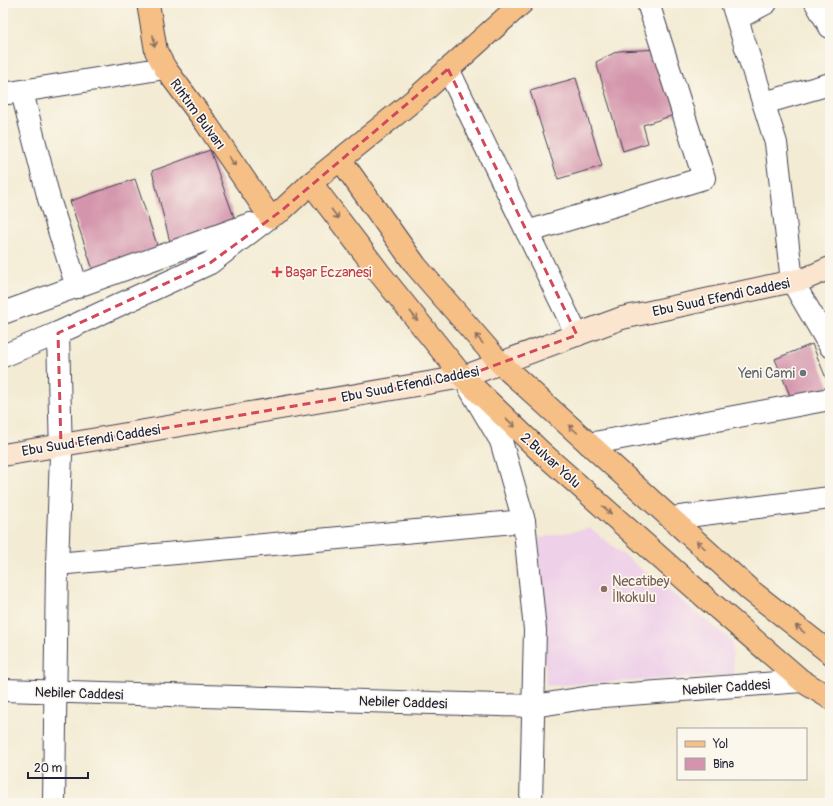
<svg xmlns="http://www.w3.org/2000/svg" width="833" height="806" viewBox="0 0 833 806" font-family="Pangolin,sans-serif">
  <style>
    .built { fill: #eed0e8 }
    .building { fill: #d495ac }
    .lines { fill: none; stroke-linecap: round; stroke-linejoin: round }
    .minor-casing { stroke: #414052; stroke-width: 24 }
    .tertiary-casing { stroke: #414052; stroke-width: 24 }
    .secondary-casing { stroke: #414052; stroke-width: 24 }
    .primary-casing { stroke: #414052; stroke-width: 24 }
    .minor { stroke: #fff; stroke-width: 22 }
    .tertiary { stroke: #fff; stroke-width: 22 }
    .secondary { stroke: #fbe5cf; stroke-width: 22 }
    .primary { stroke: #f5bf86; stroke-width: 22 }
    .oneway { stroke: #8c7060 }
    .marked { fill: none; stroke: #d1495b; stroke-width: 3; stroke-dasharray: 8 5; stroke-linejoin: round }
    .health-dot { fill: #e0444e; stroke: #fbf7ec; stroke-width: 1.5 }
    .worship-dot { fill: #6b7280; stroke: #fbf7ec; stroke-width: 1.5 }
    .education-dot { fill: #8d6e63; stroke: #fbf7ec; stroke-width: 1.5 }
    .labels { text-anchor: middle; stroke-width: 3.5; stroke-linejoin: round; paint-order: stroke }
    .street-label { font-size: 14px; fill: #22223b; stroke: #fbf7ec }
    .health-label { font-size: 14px; fill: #be3a42; stroke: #fbf7ec; text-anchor: start }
    .worship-label { font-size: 14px; fill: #5b616d; stroke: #fbf7ec; text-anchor: end }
    .education-label { font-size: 14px; fill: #785e54; stroke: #fbf7ec; text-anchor: start }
  </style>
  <rect width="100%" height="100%" fill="#fbf7ec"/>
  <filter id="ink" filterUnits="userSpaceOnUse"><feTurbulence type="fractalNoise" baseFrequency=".025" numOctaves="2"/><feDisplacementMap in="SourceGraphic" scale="8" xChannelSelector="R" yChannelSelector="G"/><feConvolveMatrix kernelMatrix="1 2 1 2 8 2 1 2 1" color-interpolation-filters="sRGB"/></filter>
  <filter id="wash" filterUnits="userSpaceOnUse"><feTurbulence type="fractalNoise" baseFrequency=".012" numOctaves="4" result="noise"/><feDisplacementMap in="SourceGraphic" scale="16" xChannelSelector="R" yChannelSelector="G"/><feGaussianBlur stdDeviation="0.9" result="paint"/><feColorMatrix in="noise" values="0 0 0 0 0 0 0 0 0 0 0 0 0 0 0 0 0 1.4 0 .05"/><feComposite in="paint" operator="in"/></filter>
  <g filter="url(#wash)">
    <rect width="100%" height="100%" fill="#f3ebd3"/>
    <!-- built -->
    <polygon class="built" points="590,528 732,641 734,675 546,686 539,538"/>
    <g id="blocks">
      <!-- building -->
      <g class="building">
        <polygon points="663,49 683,112 643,125 648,143 623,151 596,62 618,51"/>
        <polygon points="576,78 602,166 558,179 530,91"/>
        <polygon points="210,150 235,220 170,242 152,171"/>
        <polygon points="135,179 158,248 93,270 70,201"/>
        <polygon points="812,344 830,388 793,403 775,359"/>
      </g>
    </g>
  </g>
  <g filter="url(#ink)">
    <use href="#blocks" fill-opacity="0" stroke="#414052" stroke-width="1"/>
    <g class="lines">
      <!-- minor casing -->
      <g class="minor-casing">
        <g id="minor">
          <polyline points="732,3 776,143 792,281 830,346"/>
          <polyline points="816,3 830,27"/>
          <polyline points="738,18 766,3"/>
          <polyline points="448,69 577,335"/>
          <polyline points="22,92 49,199 77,287"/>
          <polyline points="3,94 165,68"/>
          <polyline points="764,103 830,84"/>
          <polyline points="527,232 704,178 648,3"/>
          <polyline points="3,313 250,224"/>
          <polyline points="3,356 58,333 210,263 270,217"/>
          <polyline points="469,387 501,441 524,521 535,630 531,803"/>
          <polyline points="589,444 830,399"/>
          <polyline points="672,518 830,498"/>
          <polyline points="57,564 524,521"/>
          <polyline points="54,803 57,564 61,455 58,333"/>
        </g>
      </g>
      <!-- tertiary casing -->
      <g class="tertiary-casing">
        <polyline id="tertiary" points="3,690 534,706 591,697 802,681"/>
      </g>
      <!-- secondary casing -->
      <g class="secondary-casing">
        <polyline id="secondary" points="3,455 463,377 622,318 807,278 830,268"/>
      </g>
      <!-- primary casing -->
      <g class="primary-casing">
        <g id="primary">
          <polyline points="148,3 156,51 165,68 206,123 270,217 281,211 311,183 414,100 522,3"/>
          <polyline points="340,159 416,266 501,364 750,590 830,653"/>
          <polyline points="311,183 381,275 463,377 540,451 708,600 802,681 830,698"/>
        </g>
      </g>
      <!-- minor -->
      <use href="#minor" class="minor"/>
      <!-- tertiary -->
      <use href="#tertiary" class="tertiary"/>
      <!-- secondary -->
      <use href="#secondary" class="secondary"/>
      <!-- primary -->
      <use href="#primary" class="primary"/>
    </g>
    <!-- one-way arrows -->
    <defs><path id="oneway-shaft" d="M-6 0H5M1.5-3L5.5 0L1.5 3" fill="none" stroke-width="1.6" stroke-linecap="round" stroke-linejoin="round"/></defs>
    <g class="oneway">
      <use href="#oneway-shaft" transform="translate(154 41) rotate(80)"/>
      <use href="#oneway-shaft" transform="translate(232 161) rotate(56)"/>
      <use href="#oneway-shaft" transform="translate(335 214) rotate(53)"/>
      <use href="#oneway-shaft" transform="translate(414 316) rotate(51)"/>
      <use href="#oneway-shaft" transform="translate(479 339) rotate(-131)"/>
      <use href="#oneway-shaft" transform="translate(511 423) rotate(44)"/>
      <use href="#oneway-shaft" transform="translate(573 429) rotate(-138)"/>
      <use href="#oneway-shaft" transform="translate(607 510) rotate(42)"/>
      <use href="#oneway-shaft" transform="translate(701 545) rotate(-138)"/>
      <use href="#oneway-shaft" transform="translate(800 629) rotate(-141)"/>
    </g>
  </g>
  <!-- marked area -->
  <path class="marked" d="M 448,69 L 577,335 L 463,377 L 61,446 L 58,333 L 210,263 L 281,211 Z"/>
  <!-- markers -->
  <path class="health-dot" d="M275 266h4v4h4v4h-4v4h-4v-4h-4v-4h4z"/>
  <circle class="worship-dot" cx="803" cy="373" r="4"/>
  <circle class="education-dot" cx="604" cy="589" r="4"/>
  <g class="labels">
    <!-- street labels -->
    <g class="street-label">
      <text transform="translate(198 114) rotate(54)" y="5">Rıhtım Bulvarı</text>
      <text transform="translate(721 297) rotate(-12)" y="5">Ebu Suud Efendi Caddesi</text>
      <text transform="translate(410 384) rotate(-11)" y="5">Ebu Suud Efendi Caddesi</text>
      <text transform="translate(91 440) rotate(-9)" y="5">Ebu Suud Efendi Caddesi</text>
      <text transform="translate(551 460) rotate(42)" y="5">2.Bulvar Yolu</text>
      <text transform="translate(726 687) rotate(-4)" y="5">Nebiler Caddesi</text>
      <text transform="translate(79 693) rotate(2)" y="5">Nebiler Caddesi</text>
      <text transform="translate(403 702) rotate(2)" y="5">Nebiler Caddesi</text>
    </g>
    <!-- health labels -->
    <g class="health-label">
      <text x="285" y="277">Başar Eczanesi</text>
    </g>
    <!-- worship labels -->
    <g class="worship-label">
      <text x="795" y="378">Yeni Cami</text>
    </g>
    <!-- education labels -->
    <g class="education-label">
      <text x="612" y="586">Necatibey<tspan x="612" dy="16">İlkokulu</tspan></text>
    </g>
  </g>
  <!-- margin -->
  <rect width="833" height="806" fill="none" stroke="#fbf7ec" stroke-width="16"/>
  <!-- legend -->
  <rect x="677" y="728" width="130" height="52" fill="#fbf7ec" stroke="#a4a2a5"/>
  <rect x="685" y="741" width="20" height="6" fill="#f5bf86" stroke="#a4a2a5"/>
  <text x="713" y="748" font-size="12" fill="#22223b">Yol</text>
  <rect x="685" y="758" width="20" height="12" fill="#d495ac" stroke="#a4a2a5"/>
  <text x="713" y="768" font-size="12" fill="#22223b">Bina</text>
  <!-- scale -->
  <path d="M28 772v6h60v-6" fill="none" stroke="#22223b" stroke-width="2"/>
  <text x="34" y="772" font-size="12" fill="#22223b" stroke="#fbf7ec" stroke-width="3" paint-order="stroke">20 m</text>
</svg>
